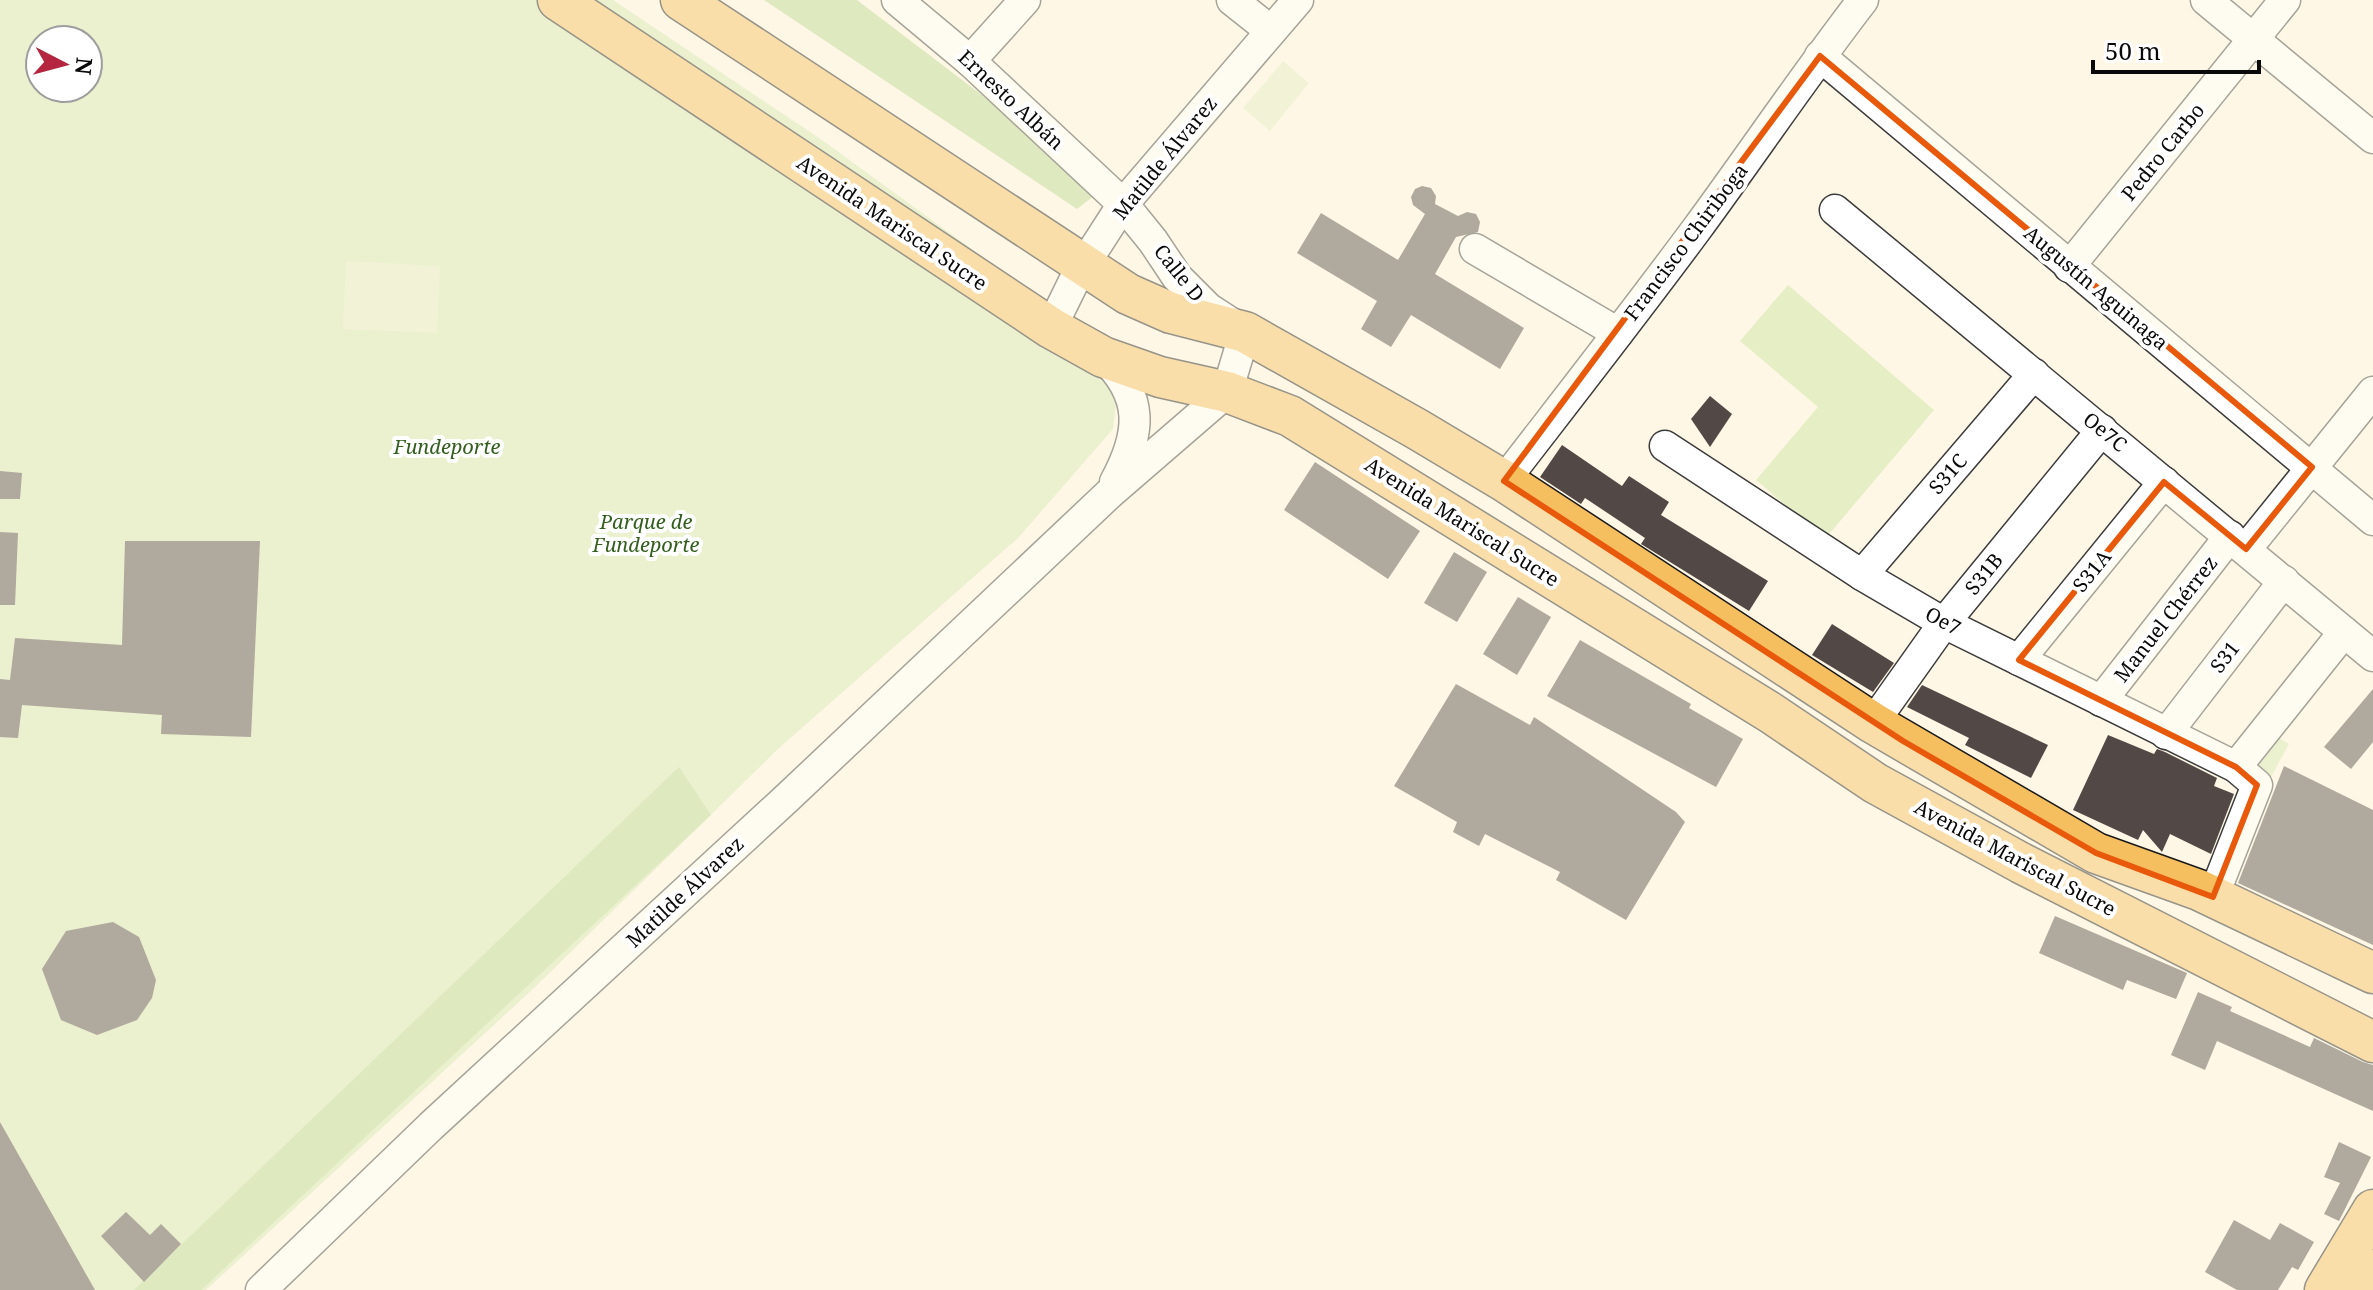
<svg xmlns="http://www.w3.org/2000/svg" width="2373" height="1290" viewBox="0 0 2373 1290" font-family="'Noto Serif',serif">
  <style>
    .green { fill: #d4e6b2; fill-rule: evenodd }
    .forest { fill: #bad792 }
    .pitch { fill: #e5eec4 }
    .building { fill: #524946 }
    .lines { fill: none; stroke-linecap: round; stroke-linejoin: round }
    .minor-casing { stroke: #3c3c3c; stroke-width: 33 }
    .major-casing { stroke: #1a1a1a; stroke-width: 43 }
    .minor { stroke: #fff; stroke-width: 30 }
    .major { stroke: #f5be5f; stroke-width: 40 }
    .marked { fill: none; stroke: #e8590c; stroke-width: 6; stroke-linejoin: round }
    .labels { text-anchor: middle; stroke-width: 8; stroke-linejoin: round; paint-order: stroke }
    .street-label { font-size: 20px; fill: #090909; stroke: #fff }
    .park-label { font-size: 20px; font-style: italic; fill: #335e1d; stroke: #fff }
  </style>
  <rect width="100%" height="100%" fill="#fef7e6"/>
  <!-- green -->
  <g class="green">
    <path d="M 0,0 L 613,0 L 822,140 L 1021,285 L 1118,386 L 1113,429 L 1018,538 L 779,748 L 534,988 L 206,1290 L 0,1290 ZM 40,40 L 88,40 L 88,88 L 40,88 Z"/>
    <polygon points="2273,734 2289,744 2265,788 2251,776"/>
  </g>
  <!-- forest -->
  <g class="forest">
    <polygon points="764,0 857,0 1104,188 1077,209"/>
    <polygon points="679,767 711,815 201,1290 134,1290"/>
  </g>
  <!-- pitch -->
  <g class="pitch">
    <polygon points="1283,61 1309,83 1270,131 1243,108"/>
    <polygon points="346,261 440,266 437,333 343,329"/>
    <polygon points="1788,285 1934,410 1825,539 1756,480 1818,407 1740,341"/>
  </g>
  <!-- building -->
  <g class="building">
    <polygon points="1422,186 1431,188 1436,196 1435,204 1458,216 1467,212 1476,214 1480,222 1478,232 1456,237 1435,274 1524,328 1500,369 1411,315 1391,347 1361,329 1377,301 1297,253 1321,213 1398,260 1425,214 1413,205 1411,197 1415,189"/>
    <polygon points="1710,396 1732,414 1710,447 1691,419"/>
    <polygon points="1562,445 1622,486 1629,476 1669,502 1661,515 1768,581 1749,611 1641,544 1645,538 1585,498 1581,504 1540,477"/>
    <polygon points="1315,462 1420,531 1388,579 1284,510"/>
    <polygon points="0,471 22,473 20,499 0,499"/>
    <polygon points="0,532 18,533 15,605 0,605"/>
    <polygon points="125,541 260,541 251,737 161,734 162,715 22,705 18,738 0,737 0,679 10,680 15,638 122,645"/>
    <polygon points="1454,552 1487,572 1457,622 1424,603"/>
    <polygon points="1518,597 1551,617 1517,675 1483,654"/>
    <polygon points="1832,624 1894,663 1873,692 1812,655"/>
    <polygon points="1580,640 1691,704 1689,708 1743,739 1716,787 1547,696"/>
    <polygon points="1456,684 1530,725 1534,717 1676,812 1685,822 1626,920 1556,880 1560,872 1485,834 1479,846 1453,832 1457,822 1394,786"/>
    <polygon points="1922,685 2048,745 2031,778 1965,745 1969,738 1907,707"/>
    <polygon points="2373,689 2373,742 2351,769 2324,747"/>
    <polygon points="2108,735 2154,754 2157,749 2165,752 2217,778 2214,786 2234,794 2211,854 2170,834 2162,852 2143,830 2138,840 2073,810"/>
    <polygon points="2284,766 2373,810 2373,945 2238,883"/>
    <polygon points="2055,916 2187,973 2176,999 2127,980 2123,990 2039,953"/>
    <polygon points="113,922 139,937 156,980 152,998 137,1020 97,1035 61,1020 42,969 66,931"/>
    <polygon points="2198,992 2232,1007 2230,1011 2310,1047 2314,1038 2363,1062 2373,1065 2373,1111 2217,1041 2205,1070 2171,1055"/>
    <polygon points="0,1122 17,1152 95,1290 0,1290"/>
    <polygon points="2339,1142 2371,1157 2339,1221 2324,1214 2340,1183 2324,1177"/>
    <polygon points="126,1212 150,1235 161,1224 181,1244 144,1282 101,1236"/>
    <polygon points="2234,1220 2270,1240 2280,1223 2314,1242 2298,1270 2292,1267 2278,1290 2237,1290 2205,1272"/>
  </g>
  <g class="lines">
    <!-- minor casing -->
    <g class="minor-casing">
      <g id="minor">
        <polyline points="1232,0 1271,31"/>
        <polyline points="2206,0 2373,138"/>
        <polyline points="1820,56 2373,520"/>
        <polyline points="970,61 1025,0"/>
        <polyline points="1835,210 2373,656"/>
        <polyline points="1475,249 1618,333"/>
        <polyline points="2069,267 2285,0"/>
        <polyline points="1051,328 1076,277 1123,204 1298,0"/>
        <path d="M 1103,357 C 1145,397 1141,434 1115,482"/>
        <polyline points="1665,446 1862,575 1944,623 2236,767 2257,785 2213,897"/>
        <path d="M 1504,481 C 1568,398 1633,315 1696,230 C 1752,154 1805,75 1863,0"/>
        <polyline points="2246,549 2373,392"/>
        <polyline points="1862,575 2034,374"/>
        <polyline points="2019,660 2164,482"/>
        <polyline points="2101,701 2230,536"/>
        <polyline points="1873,723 1944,623 2102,430"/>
        <polyline points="2166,734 2284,581"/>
        <polyline points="2236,767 2344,632"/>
        <polyline points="261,1290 431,1126 786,799 1109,494 1227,392 1245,332 1208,308 1177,277 1153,241 1123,204 970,61 897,0"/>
      </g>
    </g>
    <!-- major casing -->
    <g class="major-casing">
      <g id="major">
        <polyline points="558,0 1051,328 1103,357 1160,377 1227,392 1290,416 1771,713 1875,783 2021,863 2373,1042"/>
        <polyline points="681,0 1128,294 1171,313 1245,332 1417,429 1504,481 1873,723 2096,853 2199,890 2373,973"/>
        <polyline points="2325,1290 2373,1210"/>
        <polyline points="2362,1290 2373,1270"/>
      </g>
    </g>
    <!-- minor -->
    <use href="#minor" class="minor"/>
    <!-- major -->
    <use href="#major" class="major"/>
  </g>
  <!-- marked area -->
  <path d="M0 0H2373V1290H0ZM 1820,56 L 2312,467 L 2246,549 L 2164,482 L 2019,660 L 2236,767 L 2257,785 L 2213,897 L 2096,853 L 1903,741 L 1504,481 Z" fill="#fef7e6" fill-opacity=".55" fill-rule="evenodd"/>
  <path class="marked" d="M 1820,56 L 2312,467 L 2246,549 L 2164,482 L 2019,660 L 2236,767 L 2257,785 L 2213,897 L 2096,853 L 1903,741 L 1504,481 Z"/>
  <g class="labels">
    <!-- street labels -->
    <g class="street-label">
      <text transform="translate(1011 100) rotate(43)" y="7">Ernesto Albán</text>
      <text transform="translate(2163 152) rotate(-51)" y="7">Pedro Carbo</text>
      <text transform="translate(1165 158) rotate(-51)" y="7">Matilde Álvarez</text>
      <text transform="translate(892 223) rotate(34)" y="7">Avenida Mariscal Sucre</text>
      <text transform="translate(1686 242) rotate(-53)" y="7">Francisco Chiriboga</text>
      <text transform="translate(1179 273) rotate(51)" y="7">Calle D</text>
      <text transform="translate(2096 288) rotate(40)" y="7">Augustín Aguinaga</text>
      <text transform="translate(2105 432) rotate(39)" y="7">Oe7C</text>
      <text transform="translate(1948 474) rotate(-49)" y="7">S31C</text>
      <text transform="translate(1462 522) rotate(32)" y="7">Avenida Mariscal Sucre</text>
      <text transform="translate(2092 571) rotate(-51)" y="7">S31A</text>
      <text transform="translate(1984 574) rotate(-51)" y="7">S31B</text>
      <text transform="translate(2166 619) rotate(-52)" y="7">Manuel Chérrez</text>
      <text transform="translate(1943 621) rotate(28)" y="7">Oe7</text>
      <text transform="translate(2225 657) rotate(-52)" y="7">S31</text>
      <text transform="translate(2015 858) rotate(28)" y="7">Avenida Mariscal Sucre</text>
      <text transform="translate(685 892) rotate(-43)" y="7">Matilde Álvarez</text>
    </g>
    <!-- park labels -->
    <g class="park-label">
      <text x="447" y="454">Fundeporte</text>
      <text x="646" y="529">Parque de<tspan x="646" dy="23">Fundeporte</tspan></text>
    </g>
  </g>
  <!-- north arrow -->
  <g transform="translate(64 64) rotate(96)"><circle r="38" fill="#ffffff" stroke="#9d9d9d" stroke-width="2"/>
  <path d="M0-6L14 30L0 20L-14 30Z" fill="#b4263f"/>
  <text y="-12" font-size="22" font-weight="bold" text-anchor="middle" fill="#090909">N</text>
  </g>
  <!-- scale -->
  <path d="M2093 60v12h166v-12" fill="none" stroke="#090909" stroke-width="4"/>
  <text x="2105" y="60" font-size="24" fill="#090909" stroke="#ffffff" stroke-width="6" paint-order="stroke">50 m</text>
</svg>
